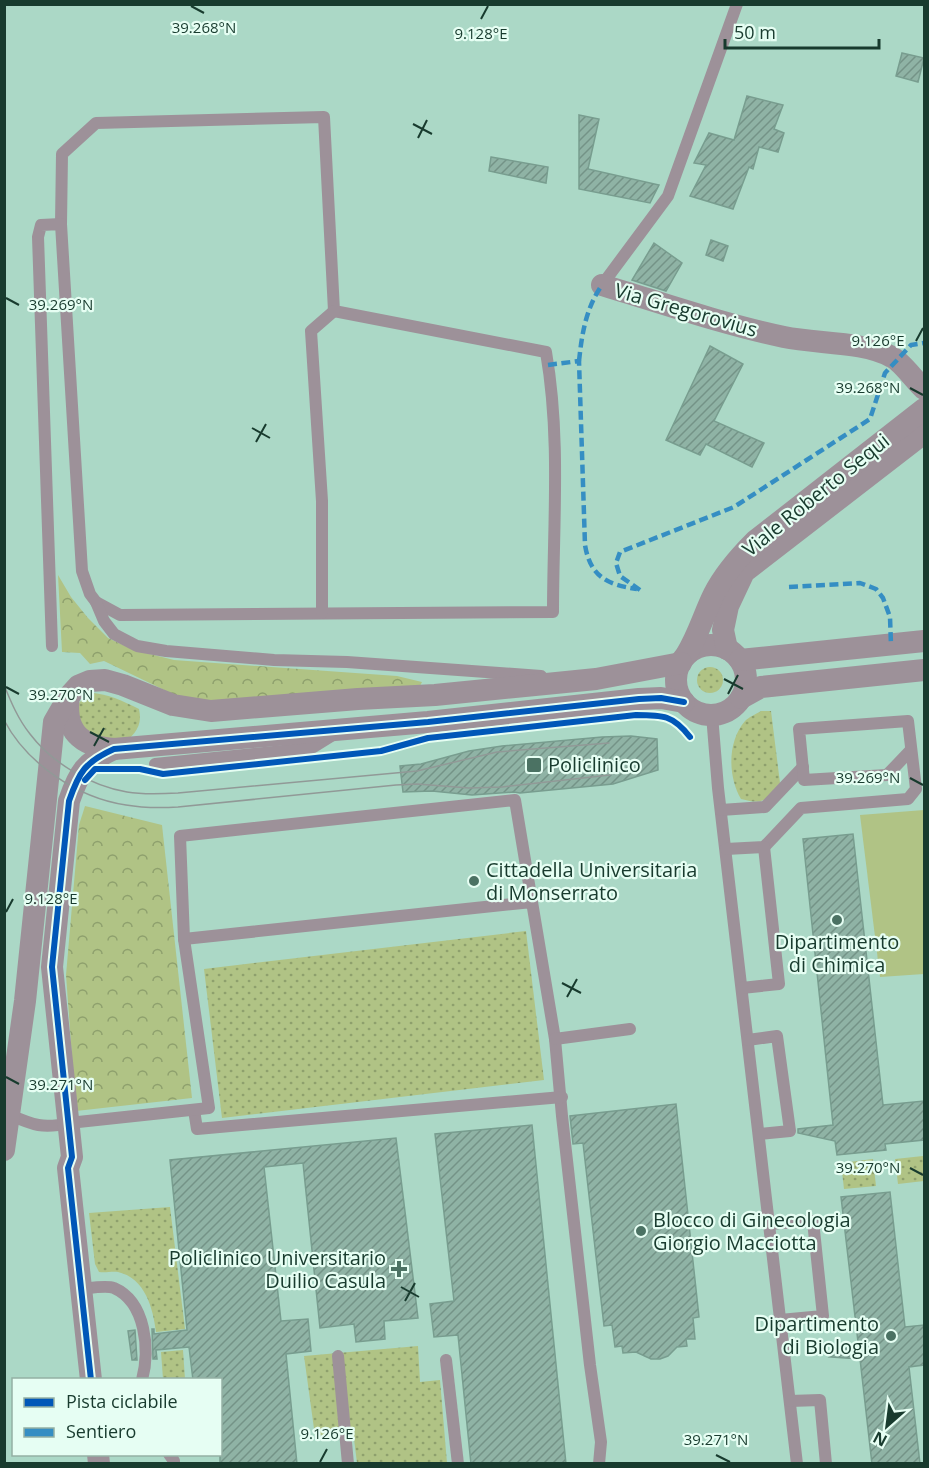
<svg xmlns="http://www.w3.org/2000/svg" width="929" height="1468" viewBox="0 0 929 1468" font-family="'Open Sans',sans-serif">
  <style>
    .grass { fill: url(#grass-dots) }
    .forest { fill: url(#forest-crowns) }
    .green { fill: #b0c385 }
    .building { fill: url(#building-hatch); stroke: #789d8f; stroke-width: 1.5 }
    .lines { fill: none; stroke-linecap: round; stroke-linejoin: round }
    .lane { stroke: #9d9199; stroke-width: 12 }
    .street { stroke: #9d9199; stroke-width: 22 }
    .tram { stroke: #919997; stroke-width: 1.5 }
    .quiet { stroke: #358ec3; stroke-width: 4.5; stroke-dasharray: 9 4.5; stroke-linecap: butt }
    .cycleway-casing { stroke: #e6fef3; stroke-width: 10 }
    .cycleway { stroke: #0057b8; stroke-width: 6 }
    .ticks { fill: none; stroke: #183b2e; stroke-width: 2 }
    .poi-dot { fill: #4b7263; stroke: #e6fef3; stroke-width: 2 }
    .labels { text-anchor: middle; stroke-width: 4.5; stroke-linejoin: round; paint-order: stroke }
    .street-label { font-size: 20px; fill: #183b2e; stroke: #e6fef3 }
    .poi-label { font-size: 20px; fill: #183b2e; stroke: #e6fef3; text-anchor: start }
    .ticks-label { font-size: 15px; text-anchor: middle; fill: #183b2e; stroke: #e6fef3; stroke-width: 4.5; stroke-linejoin: round; paint-order: stroke }
  </style>
  <defs>
    <pattern id="grass-dots" width="8" height="8" patternUnits="userSpaceOnUse" patternTransform="scale(1.5)"><rect width="8" height="8" fill="#b0c385"/><path d="M2 2h.1M6 6h.1" fill="none" stroke="#8ea06d" stroke-width="1.8" stroke-linecap="round"/></pattern>
    <pattern id="forest-crowns" width="20" height="18" patternUnits="userSpaceOnUse" patternTransform="scale(1.5)"><rect width="20" height="18" fill="#b0c385"/><path d="M2 6a3 3 0 1 1 6 0M12 15a3 3 0 1 1 6 0" fill="none" stroke="#8ea06d"/></pattern>
    <pattern id="building-hatch" width="6" height="6" patternUnits="userSpaceOnUse" patternTransform="scale(1.5)"><rect width="6" height="6" fill="#8fb3a5"/><path d="M-1 1l2-2M0 6l6-6M5 7l2-2" fill="none" stroke="#749387"/></pattern>
  </defs>
  <rect width="100%" height="100%" fill="#abd8c6"/>
  <!-- grass -->
  <g class="grass">
    <circle cx="710" cy="680" r="13"/>
    <path d="M 89,693 C 107,693 123,701 139,709 C 142,723 138,730 128,740 L 102,741 L 78,724 L 78,704 Z"/>
    <path d="M 761,711 L 771,711 L 780,783 C 765,801 764,805 741,799 C 728,777 727,742 745,721 C 749,717 756,714 761,711 Z"/>
    <polygon points="526,931 544,1080 222,1118 204,969"/>
    <polygon points="923,1156 924,1181 898,1184 895,1159"/>
    <polygon points="873,1159 876,1186 844,1189 841,1163"/>
    <path d="M 170,1207 L 185,1329 L 156,1332 C 153,1308 145,1278 118,1272 C 112,1271 106,1273 99,1272 L 95,1264 L 89,1213 Z"/>
    <polygon points="418,1346 420,1382 440,1380 447,1463 357,1463 353,1431 315,1436 304,1356"/>
    <polygon points="183,1350 185,1379 163,1379 161,1352"/>
  </g>
  <!-- forest -->
  <g class="forest">
    <polygon points="58,575 71,597 88,618 108,638 134,650 174,660 397,676 422,682 415,696 187,701 104,661 90,664 80,653 62,652"/>
    <polygon points="85,806 162,825 192,1098 76,1111 66,975 79,825"/>
  </g>
  <!-- green -->
  <polygon class="green" points="924,810 924,974 880,977 860,815"/>
  <!-- building -->
  <g class="building">
    <polygon points="902,53 924,58 918,82 896,76"/>
    <polygon points="747,96 783,105 774,129 784,133 778,152 759,147 753,169 749,167 733,209 690,196 706,165 694,163 709,133 734,140"/>
    <polygon points="579,115 599,119 588,169 659,185 650,203 579,189"/>
    <polygon points="491,157 548,167 546,183 489,171"/>
    <polygon points="711,240 728,246 723,261 706,255"/>
    <polygon points="654,243 682,263 666,291 632,280"/>
    <polygon points="710,346 743,364 714,421 764,443 752,467 706,444 700,455 666,440"/>
    <polygon points="631,736 657,739 658,770 613,784 520,793 514,792 472,795 432,791 403,792 400,766 421,764 469,751 502,746 602,737"/>
    <polygon points="853,834 883,1105 924,1101 924,1140 885,1144 886,1150 837,1155 835,1141 798,1133 798,1129 833,1125 803,839"/>
    <polygon points="676,1104 699,1317 693,1318 695,1339 686,1339 687,1346 677,1347 668,1356 660,1359 651,1359 636,1352 623,1353 622,1346 615,1347 612,1325 604,1326 583,1143 573,1144 570,1116"/>
    <polygon points="532,1125 566,1464 471,1464 458,1335 434,1337 430,1304 454,1301 435,1134"/>
    <polygon points="396,1138 418,1318 384,1321 385,1339 356,1342 354,1324 320,1328 303,1163 264,1167 281,1321 308,1319 311,1351 286,1354 297,1464 220,1464 220,1380 193,1380 189,1347 156,1350 157,1359 153,1359 152,1329 154,1329 154,1334 187,1330 170,1160"/>
    <polygon points="890,1192 905,1327 924,1325 924,1365 909,1367 920,1464 872,1464 860,1359 830,1357 858,1342 841,1197"/>
    <polygon points="135,1330 137,1360 132,1360 128,1331"/>
  </g>
  <g class="lines">
    <!-- lane -->
    <g class="lane">
      <path d="M 61,224 L 62,154 L 96,123 L 324,117 L 334,311 L 546,352 C 561,438 553,526 553,612 L 120,615 L 96,602"/>
      <polyline points="602,285 668,196 737,4"/>
      <polyline points="322,613 322,501 311,331 334,311"/>
      <polyline points="52,646 38,237 41,225 61,224 82,571 90,594 96,602 104,621 114,634 137,646 166,651 274,660 347,662 541,676"/>
      <polyline points="712,715 718,788 797,1464"/>
      <polyline points="155,764 312,748 333,735"/>
      <polyline points="721,810 765,807 803,767"/>
      <polyline points="726,849 764,847 801,808 908,799 916,789 908,721 799,729 804,780 887,775 910,751"/>
      <polyline points="184,939 532,902 555,1039 562,1116 590,1365 601,1442 599,1464"/>
      <polyline points="742,988 779,984 764,847"/>
      <polyline points="555,1039 630,1029"/>
      <polyline points="748,1040 777,1036 790,1131 759,1134"/>
      <polyline points="194,1110 197,1129 562,1097"/>
      <path d="M 10,1115 C 33,1125 43,1129 69,1123 L 209,1108 L 184,939 L 180,836 L 515,800 L 532,902"/>
      <polyline points="769,1224 813,1221 823,1316 780,1320"/>
      <path d="M 82,1289 C 91,1288 106,1285 114,1288 C 146,1302 150,1350 142,1380"/>
      <polyline points="338,1356 348,1464"/>
      <polyline points="446,1360 458,1464"/>
      <polyline points="790,1401 820,1400 826,1464"/>
      <polyline points="169,1454 174,1461"/>
    </g>
    <!-- street -->
    <g class="street">
      <path d="M 602,285 C 662,303 722,324 784,337 C 817,344 863,341 892,357 C 902,362 915,381 924,389"/>
      <circle cx="711" cy="680" r="35"/>
      <polyline points="727,649 723,630 728,606 744,572 924,433"/>
      <path d="M 686,655 C 698,636 704,614 714,594 C 724,574 739,557 755,541 L 924,409"/>
      <polyline points="740,660 924,641"/>
      <path d="M 69,696 C 64,731 80,746 114,749"/>
      <polyline points="741,698 761,687 924,670"/>
      <polyline points="4,1150 25,1001 54,722 69,696 78,686 90,681 105,680 123,685 173,705 211,711 358,699 435,695 596,679 681,663"/>
      <path d="M 91,1380 L 68,1168 L 72,1157 L 52,967 L 69,801 C 79,772 85,762 114,749 L 428,722 L 639,699 L 661,698 L 684,702"/>
      <polyline points="98,1454 99,1464"/>
    </g>
    <!-- tram -->
    <g class="tram">
      <path d="M 4,685 C 11,702 18,719 30,734 C 52,763 91,786 127,792 C 144,795 161,794 178,793 L 417,771 L 497,752 L 609,743"/>
      <path d="M 4,720 C 27,764 78,798 126,805 C 143,808 160,808 178,807 L 396,785 L 417,784 L 469,788 L 502,787 L 610,775"/>
    </g>
    <!-- quiet -->
    <g class="quiet">
      <path d="M 579,361 C 582,333 586,308 602,285"/>
      <path d="M 548,365 L 579,361 L 585,545 C 590,576 607,585 637,589"/>
      <polyline points="789,587 860,583 876,589 883,598 890,617 891,645"/>
      <polyline points="640,590 620,576 616,563 620,552 734,507 870,419 885,373 911,345 924,343"/>
    </g>
    <!-- cycleway casing -->
    <g class="cycleway-casing">
      <g id="cycleway">
        <path d="M 85,780 L 95,769 L 140,769 L 163,774 L 381,751 L 428,738 L 636,715 C 663,715 673,715 690,737"/>
        <path d="M 91,1380 L 68,1168 L 72,1157 L 52,967 L 69,801 C 79,772 85,762 114,749 L 428,722 L 639,699 L 661,698 L 684,702"/>
      </g>
    </g>
    <!-- cycleway -->
    <use href="#cycleway" class="cycleway"/>
  </g>
  <!-- ticks -->
  <path class="ticks" d="M 191,6 L 204,13M 481,19 L 488,6M 413,124 L 432,134M 418,138 L 427,120M 6,298 L 19,305M 916,341 L 923,328M 910,388 L 923,395M 252,428 L 270,438M 256,442 L 266,424M 724,679 L 743,689M 6,687 L 19,694M 728,694 L 738,675M 90,732 L 109,742M 94,746 L 104,728M 910,778 L 923,785M 6,912 L 13,899M 562,983 L 581,993M 567,997 L 577,979M 6,1077 L 19,1084M 910,1168 L 923,1175M 401,1287 L 419,1297M 405,1301 L 415,1283M 716,1455 L 730,1462M 320,1462 L 327,1449"/>
  <!-- markers -->
  <g class="poi-dot">
    <rect x="526" y="757" width="16" height="16" rx="3"/>
    <circle cx="474" cy="881" r="6"/>
    <circle cx="837" cy="920" r="6"/>
    <circle cx="641" cy="1231" r="6"/>
    <path d="M396 1260h6v6h6v6h-6v6h-6v-6h-6v-6h6z"/>
    <circle cx="891" cy="1336" r="6"/>
  </g>
  <g class="labels">
    <!-- street labels -->
    <g class="street-label">
      <text transform="translate(686 310) rotate(16)" y="7">Via Gregorovius</text>
      <text transform="translate(816 495) rotate(-39)" y="7">Viale Roberto Sequi</text>
    </g>
    <!-- poi labels -->
    <g class="poi-label">
      <text x="548" y="772">Policlinico</text>
      <text x="486" y="877">Cittadella Universitaria<tspan x="486" dy="23">di Monserrato</tspan></text>
      <text x="837" y="949" text-anchor="middle">Dipartimento<tspan x="837" dy="23">di Chimica</tspan></text>
      <text x="653" y="1227">Blocco di Ginecologia<tspan x="653" dy="23">Giorgio Macciotta</tspan></text>
      <text x="386" y="1265" text-anchor="end">Policlinico Universitario<tspan x="386" dy="23">Duilio Casula</tspan></text>
      <text x="879" y="1331" text-anchor="end">Dipartimento<tspan x="879" dy="23">di Biologia</tspan></text>
    </g>
  </g>
  <g class="ticks-label">
    <text x="204" y="33">39.268°N</text>
    <text x="481" y="39">9.128°E</text>
    <text x="61" y="310">39.269°N</text>
    <text x="878" y="346">9.126°E</text>
    <text x="868" y="393">39.268°N</text>
    <text x="61" y="700">39.270°N</text>
    <text x="868" y="783">39.269°N</text>
    <text x="51" y="904">9.128°E</text>
    <text x="61" y="1090">39.271°N</text>
    <text x="868" y="1173">39.270°N</text>
    <text x="327" y="1439">9.126°E</text>
    <text x="716" y="1445">39.271°N</text>
  </g>
  <!-- border -->
  <rect width="929" height="1468" fill="none" stroke="#183b2e" stroke-width="12"/>
  <!-- legend -->
  <rect x="12" y="1378" width="210" height="78" fill="#e6fef3" stroke="#94b0a4" stroke-width="1.5"/>
  <rect x="24" y="1398" width="30" height="9" fill="#0057b8" stroke="#94b0a4" stroke-width="1.5"/>
  <text x="66" y="1408" font-size="18" fill="#183b2e">Pista ciclabile</text>
  <rect x="24" y="1428" width="30" height="9" fill="#358ec3" stroke="#94b0a4" stroke-width="1.5"/>
  <text x="66" y="1438" font-size="18" fill="#183b2e">Sentiero</text>
  <!-- north arrow -->
  <g transform="translate(887 1426) rotate(208)" stroke="#e6fef3" stroke-width="4.5" paint-order="stroke">
  <path d="M0-4.5L10 22L0 15L-10 22Z" fill="#183b2e"/>
  <text y="-9" font-size="16" font-weight="bold" text-anchor="middle" fill="#183b2e">N</text>
  </g>
  <!-- scale -->
  <path d="M725 39v9h154v-9" fill="none" stroke="#183b2e" stroke-width="3"/>
  <text x="734" y="39" font-size="18" fill="#183b2e" stroke="#e6fef3" stroke-width="4.5" paint-order="stroke">50 m</text>
</svg>
